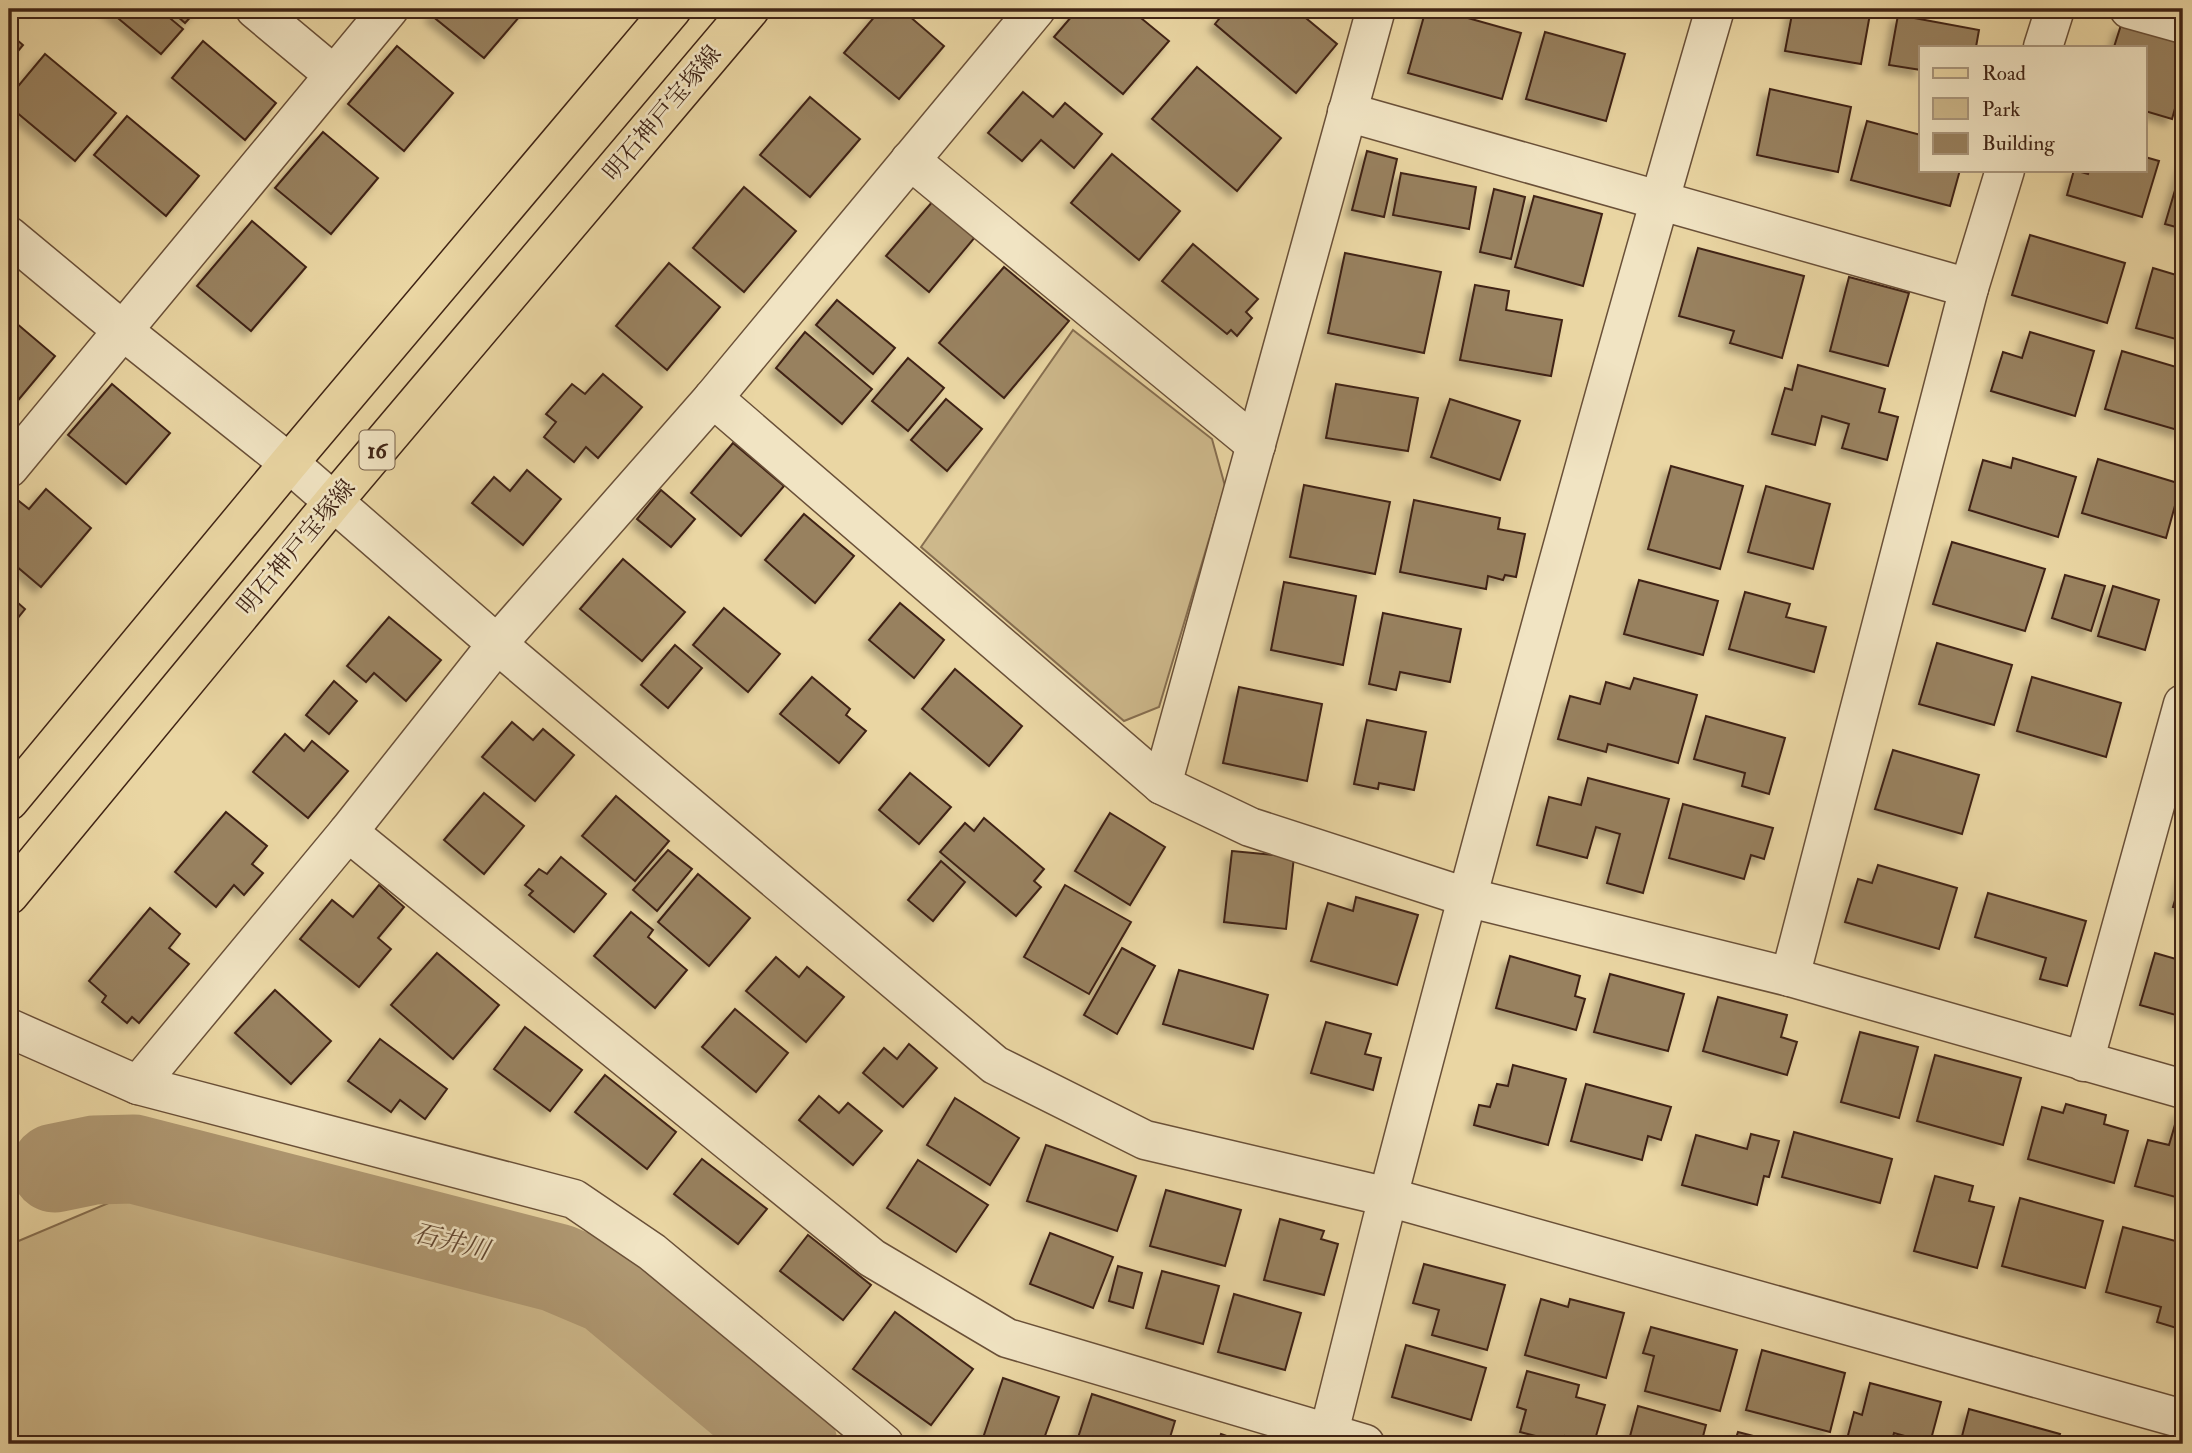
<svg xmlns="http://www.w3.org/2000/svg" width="2192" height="1453" viewBox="0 0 2192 1453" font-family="'IM FELL Double Pica','Noto Serif JP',serif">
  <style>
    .green { fill: #cdb88b; stroke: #866e50; stroke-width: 2 }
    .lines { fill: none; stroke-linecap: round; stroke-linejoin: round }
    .river { stroke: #b09973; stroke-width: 89 }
    .building { fill: #98815f; stroke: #402415; stroke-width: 2; filter: url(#shadow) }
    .minor-casing { stroke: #6a5038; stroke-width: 41 }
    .tertiary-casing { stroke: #6a5038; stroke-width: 41 }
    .primary-casing { stroke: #402415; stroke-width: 41 }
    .minor { stroke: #f1e4c3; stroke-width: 38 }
    .tertiary { stroke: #f1e4c3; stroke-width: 38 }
    .primary { stroke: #ead6a3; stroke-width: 38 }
    .labels { text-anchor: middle; stroke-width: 5; stroke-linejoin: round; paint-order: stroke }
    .shield { fill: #f1e4c3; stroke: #755e49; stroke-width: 2 }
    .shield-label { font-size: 23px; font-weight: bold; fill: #402415 }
    .street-label { font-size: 24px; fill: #402415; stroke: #f1e4c3 }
    .water-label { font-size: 26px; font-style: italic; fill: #624731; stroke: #f1e4c3 }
  </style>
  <defs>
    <filter id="shadow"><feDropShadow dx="-6" dy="6" stdDeviation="3.5" flood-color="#0004"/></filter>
  </defs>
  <rect width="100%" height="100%" fill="#ead6a3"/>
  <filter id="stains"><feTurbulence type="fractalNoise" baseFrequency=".00286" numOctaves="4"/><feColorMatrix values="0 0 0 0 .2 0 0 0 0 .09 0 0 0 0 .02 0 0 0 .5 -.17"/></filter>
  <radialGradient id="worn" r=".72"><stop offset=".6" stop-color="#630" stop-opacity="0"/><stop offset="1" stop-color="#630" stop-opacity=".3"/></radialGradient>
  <!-- green -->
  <g class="green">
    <polygon points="1073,330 1212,439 1225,486 1159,707 1124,721 921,547"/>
    <polygon points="125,1196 584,1289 773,1444 9,1444 9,1245"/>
  </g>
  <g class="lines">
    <!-- river -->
    <polyline class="river" points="55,1168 94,1160 134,1159 557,1268 609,1290 793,1444"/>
  </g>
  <!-- building -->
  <g class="building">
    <polygon points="107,9 159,9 183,29 161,54"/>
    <polygon points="169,9 198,9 185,23"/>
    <polygon points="436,9 526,9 484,58 431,15"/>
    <polygon points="881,9 901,9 944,46 899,99 844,53"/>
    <polygon points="1078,9 1130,9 1169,41 1123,94 1054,37"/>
    <polygon points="1227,9 1295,9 1337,44 1296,93 1215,24"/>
    <polygon points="1426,9 1436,9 1521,33 1502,99 1408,73"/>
    <polygon points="1793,9 1841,9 1870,14 1861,64 1785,51"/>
    <polygon points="1898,15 1979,30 1976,47 1921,47 1921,70 1889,65"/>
    <polygon points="2121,25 2183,43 2183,80 2172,119 2145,111 2145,47 2114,47"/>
    <polygon points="1545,32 1625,54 1606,121 1526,99"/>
    <polygon points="9,33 23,45 9,62"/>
    <polygon points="203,41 276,103 245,140 172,78"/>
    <polygon points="397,46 453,93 404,151 348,104"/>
    <polygon points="45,54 116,113 75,161 9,106 9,97"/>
    <polygon points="1197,67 1281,138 1237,191 1152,119"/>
    <polygon points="1770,89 1851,107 1838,172 1757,155"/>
    <polygon points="1023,92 1053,117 1065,103 1102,134 1074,168 1041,140 1022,161 988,133"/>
    <polygon points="810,97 860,139 810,197 760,155"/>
    <polygon points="127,116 199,176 166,216 94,155"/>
    <polygon points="1867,121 1921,135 1921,170 1960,170 1950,206 1851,180"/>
    <polygon points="323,132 378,178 331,234 275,188"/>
    <polygon points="1367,151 1397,159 1384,217 1352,210"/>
    <polygon points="1112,154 1180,211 1139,260 1071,203"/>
    <polygon points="2145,157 2159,161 2142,217 2067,195 2074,170 2088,174 2089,170 2145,170"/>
    <polygon points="2183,163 2183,229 2165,224"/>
    <polygon points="1401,173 1476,187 1469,229 1393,215"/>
    <polygon points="744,187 796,231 744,292 693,248"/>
    <polygon points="1494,189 1525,197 1511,259 1480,252"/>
    <polygon points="1534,196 1602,214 1583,286 1515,267"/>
    <polygon points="933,201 976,236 929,292 886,256"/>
    <polygon points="252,221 306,267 251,331 197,286"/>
    <polygon points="2030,235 2125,263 2107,323 2012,295"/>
    <polygon points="1193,244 1258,299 1246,312 1252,318 1237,336 1231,330 1227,334 1162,281"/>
    <polygon points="1698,248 1804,276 1782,358 1730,343 1734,331 1679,316"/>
    <polygon points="1345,253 1441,272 1424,353 1328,333"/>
    <polygon points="669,263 720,307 667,370 616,326"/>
    <polygon points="1004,267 1069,321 1004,398 939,343"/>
    <polygon points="2153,268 2183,277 2183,341 2136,328"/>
    <polygon points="1849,277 1909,293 1888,366 1830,351"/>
    <polygon points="1475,285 1509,291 1506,310 1562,320 1551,376 1460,360"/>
    <polygon points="837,300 895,348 873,374 816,325"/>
    <polygon points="9,317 55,356 10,410 9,409"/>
    <polygon points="805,332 872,389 842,424 776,368"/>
    <polygon points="2030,332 2094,351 2075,416 1991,391 2003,352 2022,358"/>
    <polygon points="2122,351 2183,369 2183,422 2181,431 2105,409"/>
    <polygon points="908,358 944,388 908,431 872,401"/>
    <polygon points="1798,365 1885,389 1879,412 1898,417 1887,460 1842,448 1849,424 1822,416 1815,445 1772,434 1785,388 1792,390"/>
    <polygon points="603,374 642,407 598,458 586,447 574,462 544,437 556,422 546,414 572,384 585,394"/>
    <polygon points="112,384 170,433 126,484 68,435"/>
    <polygon points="1336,384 1418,398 1408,451 1326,438"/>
    <polygon points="946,399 982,429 947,471 911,440"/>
    <polygon points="1450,399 1520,421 1500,480 1431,457"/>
    <polygon points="733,443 784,486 741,536 691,493"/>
    <polygon points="2013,458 2076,477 2058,537 1969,510 1983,460 2011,468"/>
    <polygon points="2098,459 2181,484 2166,538 2082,513"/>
    <polygon points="1671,466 1743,486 1720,569 1648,549"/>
    <polygon points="527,470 561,499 523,545 472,503 494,477 510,491"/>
    <polygon points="1304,485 1390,502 1375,574 1290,557"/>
    <polygon points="1766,486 1830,504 1813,569 1748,552"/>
    <polygon points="46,489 91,528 41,587 9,560 9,506 15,498 29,509"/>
    <polygon points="661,490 695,519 671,547 637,519"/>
    <polygon points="1414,500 1500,518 1498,529 1525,534 1516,577 1505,575 1503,580 1488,576 1486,589 1400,572"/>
    <polygon points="804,514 854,556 815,603 765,560"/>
    <polygon points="1952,542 2045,569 2025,631 1933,604"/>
    <polygon points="623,559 685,612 642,661 580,609"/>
    <polygon points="2065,575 2105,586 2091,631 2052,618"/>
    <polygon points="1639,580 1718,601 1703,655 1624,634"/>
    <polygon points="1284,582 1356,596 1343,665 1271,650"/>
    <polygon points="2113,586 2159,600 2145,650 2098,636"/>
    <polygon points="1745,592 1790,604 1786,617 1826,627 1814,672 1729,649"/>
    <polygon points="9,595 25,609 9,629"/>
    <polygon points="900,603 944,640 914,678 869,640"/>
    <polygon points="724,608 780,654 748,692 693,645"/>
    <polygon points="1383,613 1461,629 1450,682 1400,672 1396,690 1369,684"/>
    <polygon points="389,617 441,660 406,701 374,673 366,682 347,666"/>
    <polygon points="1937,643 2012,665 1994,725 1919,704"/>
    <polygon points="675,645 702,668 668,708 641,685"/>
    <polygon points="955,669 1022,726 989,766 922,709"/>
    <polygon points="812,677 850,709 846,715 866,731 839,763 780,714"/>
    <polygon points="2032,677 2121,703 2106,757 2017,731"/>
    <polygon points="1634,678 1697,695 1678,763 1608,744 1606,752 1558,739 1570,696 1600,704 1606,682 1630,689"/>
    <polygon points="334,681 357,701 329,734 306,715"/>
    <polygon points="1239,687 1322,704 1307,781 1223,763"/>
    <polygon points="1706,716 1785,738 1769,794 1742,786 1745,773 1694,759"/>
    <polygon points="1367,720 1426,732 1414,790 1379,783 1378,789 1354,784"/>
    <polygon points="512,722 533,740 543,729 574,755 535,801 482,757"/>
    <polygon points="285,734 304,751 312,741 348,771 308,818 253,772"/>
    <polygon points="1893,750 1979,775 1962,834 1875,809"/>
    <polygon points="910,773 951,807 919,844 879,810"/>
    <polygon points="1588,778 1669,799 1643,893 1607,883 1620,834 1596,827 1587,858 1537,845 1549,797 1581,805"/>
    <polygon points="484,793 524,826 484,874 444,840"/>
    <polygon points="616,796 669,841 635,881 582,836"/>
    <polygon points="1683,804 1773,828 1764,859 1751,855 1744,879 1669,858"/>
    <polygon points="226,812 267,846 252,864 263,873 244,895 234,885 216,907 175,872"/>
    <polygon points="1110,813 1165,847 1130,905 1075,871"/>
    <polygon points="984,818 1044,869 1034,881 1041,887 1016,916 940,852 965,823 974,831"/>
    <polygon points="668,850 692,869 657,911 633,890"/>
    <polygon points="1232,851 1294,857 1286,929 1224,922"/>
    <polygon points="561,857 606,894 574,932 529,895 533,891 525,885 539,869 547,874"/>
    <polygon points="941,861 965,882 933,921 908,900"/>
    <polygon points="1878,865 1957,888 1939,949 1845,922 1858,879 1872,883"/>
    <polygon points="2183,873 2183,909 2173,907"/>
    <polygon points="698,874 750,918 709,966 658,922"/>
    <polygon points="379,885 404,907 378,938 391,949 359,987 300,939 332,900 353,917"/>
    <polygon points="1065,885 1131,922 1089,994 1024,957"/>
    <polygon points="1988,893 2086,921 2067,986 2040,979 2046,958 1975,937"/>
    <polygon points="1356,897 1418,915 1397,985 1311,961 1328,903 1353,911"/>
    <polygon points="150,908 180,934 169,948 189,964 139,1023 132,1017 127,1023 102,1002 106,996 89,981"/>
    <polygon points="631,912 653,930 648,937 687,970 655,1008 594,956"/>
    <polygon points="1122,948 1155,966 1117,1034 1084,1015"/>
    <polygon points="437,953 499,1005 453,1059 391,1005"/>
    <polygon points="2155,953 2183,961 2183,1017 2140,1005"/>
    <polygon points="1510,956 1580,976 1575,996 1585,999 1576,1030 1496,1008"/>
    <polygon points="776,957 799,977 807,967 844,997 806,1042 746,991"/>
    <polygon points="1179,970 1268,995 1253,1049 1163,1024"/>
    <polygon points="1610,974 1684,994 1668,1051 1594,1032"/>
    <polygon points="275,990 331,1041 291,1084 235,1033"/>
    <polygon points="1718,997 1787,1015 1781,1037 1797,1042 1787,1075 1703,1051"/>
    <polygon points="735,1009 788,1053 756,1092 702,1047"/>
    <polygon points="1326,1022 1371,1034 1365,1054 1381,1058 1373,1090 1311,1073"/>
    <polygon points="525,1027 582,1070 550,1111 494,1069"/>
    <polygon points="1860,1032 1918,1047 1899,1118 1841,1102"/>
    <polygon points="380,1039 447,1089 425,1119 400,1100 391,1112 348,1081"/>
    <polygon points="909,1044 937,1068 903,1107 863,1073 884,1048 897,1059"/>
    <polygon points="1935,1055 2021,1078 2003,1145 1917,1121"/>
    <polygon points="1513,1065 1566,1079 1548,1145 1474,1125 1479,1105 1490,1107 1497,1084 1508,1086"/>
    <polygon points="605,1075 676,1132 647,1169 575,1112"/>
    <polygon points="1586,1084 1671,1107 1661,1140 1648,1136 1642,1160 1571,1141"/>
    <polygon points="819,1096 839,1113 848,1103 882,1131 853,1165 799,1120"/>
    <polygon points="955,1098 1019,1138 990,1185 927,1145"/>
    <polygon points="2066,1104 2106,1115 2104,1124 2128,1131 2114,1183 2028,1159 2042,1107 2063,1113"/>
    <polygon points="2179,1111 2183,1112 2183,1199 2135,1186 2148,1140 2169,1145"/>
    <polygon points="1794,1132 1892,1159 1880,1203 1782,1177"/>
    <polygon points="1751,1134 1779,1141 1769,1177 1764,1176 1757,1205 1682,1185 1696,1135 1747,1149"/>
    <polygon points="1046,1145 1136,1176 1117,1231 1027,1201"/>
    <polygon points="702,1159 767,1209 738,1244 674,1194"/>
    <polygon points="918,1160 988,1205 956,1252 887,1208"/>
    <polygon points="1935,1176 1973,1186 1969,1201 1994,1207 1977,1268 1914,1251"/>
    <polygon points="1166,1190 1241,1210 1225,1266 1150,1246"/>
    <polygon points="2020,1198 2103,1221 2085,1288 2002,1266"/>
    <polygon points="1280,1219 1324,1231 1321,1239 1338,1244 1324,1295 1264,1280"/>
    <polygon points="2123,1227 2183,1243 2183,1330 2157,1322 2161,1307 2106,1292"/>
    <polygon points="1050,1233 1113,1257 1093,1308 1030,1284"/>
    <polygon points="808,1235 871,1285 843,1320 780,1271"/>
    <polygon points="1424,1264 1505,1285 1487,1350 1432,1335 1439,1310 1413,1303"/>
    <polygon points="1118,1266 1142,1273 1133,1308 1109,1301"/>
    <polygon points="1162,1271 1219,1286 1203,1344 1146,1328"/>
    <polygon points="1234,1294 1301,1313 1285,1370 1218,1352"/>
    <polygon points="1541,1299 1568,1307 1570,1299 1624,1313 1606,1378 1525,1355"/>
    <polygon points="895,1312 973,1369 931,1425 853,1369"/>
    <polygon points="1651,1327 1737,1350 1720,1411 1645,1391 1654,1356 1643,1353"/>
    <polygon points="1406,1345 1486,1368 1471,1420 1392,1397"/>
    <polygon points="1762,1350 1845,1373 1830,1432 1746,1410"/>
    <polygon points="1527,1371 1579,1385 1576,1397 1605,1405 1594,1443 1565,1436 1563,1443 1520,1432 1526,1410 1517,1407"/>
    <polygon points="1003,1378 1059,1397 1042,1444 981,1444"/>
    <polygon points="1870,1383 1941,1402 1930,1443 1894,1433 1891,1444 1846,1443 1854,1412 1862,1415"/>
    <polygon points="1092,1394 1175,1421 1168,1444 1076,1444"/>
    <polygon points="1638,1406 1706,1425 1701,1444 1628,1444"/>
    <polygon points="1969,1409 2060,1434 2057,1444 1960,1444"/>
    <polygon points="1738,1432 1784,1444 1734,1444"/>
    <polygon points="1221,1434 1249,1444 1218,1444"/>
  </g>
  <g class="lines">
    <!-- minor casing -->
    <g class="minor-casing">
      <g id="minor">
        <polyline points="255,9 334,75"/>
        <polyline points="2129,9 2183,24"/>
        <polyline points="2043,47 2055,9"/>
        <polyline points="1347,112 1969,288"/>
        <polyline points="910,160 1256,445"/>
        <polyline points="713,398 1162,785 1250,827 1466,897 1790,977 2183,1089"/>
        <polyline points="9,468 389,9"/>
        <polyline points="1162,785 1376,9"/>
        <polyline points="348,832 872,1258 1007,1338 1365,1444"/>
        <polyline points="1790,977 1969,288 2005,170"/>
        <polyline points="9,1028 138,1085 574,1199 652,1252 884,1444"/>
        <polyline points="2084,1062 2183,704"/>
        <polyline points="138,1085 348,832 497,644 713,398 1036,9"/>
        <polyline points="1326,1444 1388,1197"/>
      </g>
    </g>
    <!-- tertiary casing -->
    <g class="tertiary-casing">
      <g id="tertiary">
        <polyline points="9,236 122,330 289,463 497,644 995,1065 1145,1140 1388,1197 2183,1419"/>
        <path d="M 1388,1197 C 1492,800 1600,403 1715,9"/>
      </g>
    </g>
    <!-- primary casing -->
    <g class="primary-casing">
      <g id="primary">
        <polyline points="9,801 289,463 672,9"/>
        <polyline points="9,895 334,501 750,9"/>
      </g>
    </g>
    <!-- minor -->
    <use href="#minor" class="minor"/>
    <!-- tertiary -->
    <use href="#tertiary" class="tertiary"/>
    <!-- primary -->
    <use href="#primary" class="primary"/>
  </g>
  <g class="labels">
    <!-- shield labels -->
    <rect class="shield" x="359.5" y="430.5" width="35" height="39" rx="5"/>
    <g class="shield-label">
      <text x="377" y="458">16</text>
    </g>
    <!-- street labels -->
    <g class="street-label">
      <text transform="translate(662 113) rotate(-50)" y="8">明石神戸宝塚線</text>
      <text transform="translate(296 547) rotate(-50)" y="8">明石神戸宝塚線</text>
    </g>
    <!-- water labels -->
    <g class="water-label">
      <text transform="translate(451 1241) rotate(14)" y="9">石井川</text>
    </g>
  </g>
  <!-- margin -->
  <rect width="2192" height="1453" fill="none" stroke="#ead6a3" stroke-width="35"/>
  <rect x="10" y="10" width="2171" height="1432" fill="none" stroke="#402415" stroke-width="3.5"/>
  <rect x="18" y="18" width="2157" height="1418" fill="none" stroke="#402415" stroke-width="2"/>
  <!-- legend -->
  <rect x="1919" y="46" width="228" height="126" fill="#f1e4c3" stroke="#aa977d" stroke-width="2"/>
  <rect x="1933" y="68" width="35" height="10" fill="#ead6a3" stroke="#aa977d" stroke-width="2"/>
  <text x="1982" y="80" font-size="21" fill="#402415">Road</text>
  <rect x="1933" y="98" width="35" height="21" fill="#cdb88b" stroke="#aa977d" stroke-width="2"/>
  <text x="1982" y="116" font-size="21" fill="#402415">Park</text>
  <rect x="1933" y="133" width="35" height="21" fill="#98815f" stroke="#aa977d" stroke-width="2"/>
  <text x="1982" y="150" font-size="21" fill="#402415">Building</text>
  <rect width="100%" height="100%" filter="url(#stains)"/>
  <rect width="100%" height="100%" fill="url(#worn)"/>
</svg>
